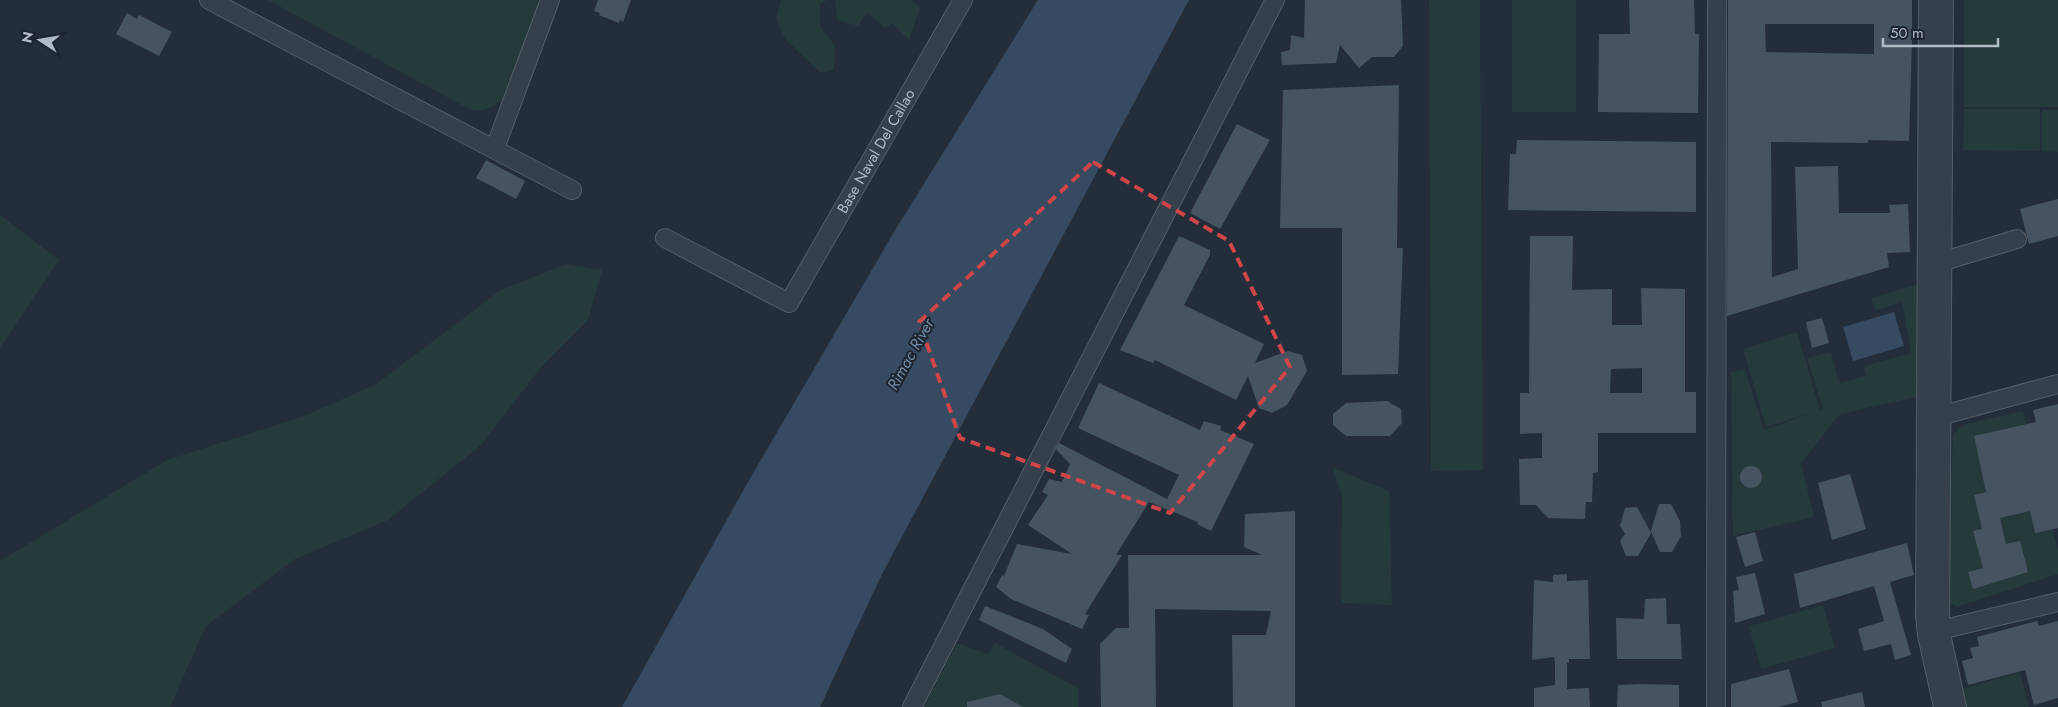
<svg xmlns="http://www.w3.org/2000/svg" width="2058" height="707" viewBox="0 0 2058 707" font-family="Jost,sans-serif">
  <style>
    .green { fill: #253a3b }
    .water { fill: #364b61 }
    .building { fill: #465461; fill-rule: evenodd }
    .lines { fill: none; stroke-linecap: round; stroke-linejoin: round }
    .minor-casing { stroke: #545e68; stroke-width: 20 }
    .minor { stroke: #36404a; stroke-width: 18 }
    .marked { fill: none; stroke: #cf4548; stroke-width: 4; stroke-dasharray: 10 6; stroke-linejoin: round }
    .labels { text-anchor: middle; stroke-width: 4; stroke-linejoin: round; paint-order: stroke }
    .street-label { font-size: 15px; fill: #b1bbc6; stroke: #1c252f }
    .water-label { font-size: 16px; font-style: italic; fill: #728eaa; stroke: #1c252f }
  </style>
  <rect width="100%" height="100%" fill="#232e3a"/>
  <!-- green -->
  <g class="green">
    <path d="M 268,0 L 539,0 L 504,99 C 492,107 484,113 469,109 Z"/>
    <polygon points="781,0 827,0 820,4 820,26 835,46 834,70 821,73 785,39 776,18"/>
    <polygon points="835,0 910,0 920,7 909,40 892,23 885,28 867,12 858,26 837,20"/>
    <polygon points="1429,0 1480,0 1483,470 1431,471"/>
    <rect x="1512" y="0" width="64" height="112"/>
    <rect x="1964" y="0" width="94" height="107"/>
    <polygon points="1964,109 2040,109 2040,151 1963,150"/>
    <polygon points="2042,110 2058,110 2058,152 2042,151"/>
    <polygon points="0,215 59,260 0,348"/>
    <polygon points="567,264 602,270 588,320 542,366 481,445 388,520 295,559 206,626 170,707 0,707 0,561 167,460 307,415 376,384 501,290"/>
    <polygon points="1919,284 1916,397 1840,414 1801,463 1814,517 1733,536 1731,372 1745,369 1764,430 1814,412 1766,427 1743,349 1797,332 1820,410 1823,409 1807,358 1831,352 1839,383 1866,376 1864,366 1911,353 1902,301 1875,311 1871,298"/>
    <polygon points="2023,411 2058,550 2058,574 1957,607 1947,601 1946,594 1953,436 1958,429 1966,424"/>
    <polygon points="1332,467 1389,491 1392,605 1341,603 1342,496"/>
    <polygon points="1823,605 1835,648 1761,669 1749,626"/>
    <polygon points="957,643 988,654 995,643 1078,688 1078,707 924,707"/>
    <polygon points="2020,672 2029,707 1967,707 1962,689"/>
  </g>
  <!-- water -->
  <g class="water">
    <polygon points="1038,0 1189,0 882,574 820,707 622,707 748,482 894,232"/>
    <polygon points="1894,312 1904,346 1853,361 1843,327"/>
  </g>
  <!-- building -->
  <g class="building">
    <polygon points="598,0 631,0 623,22 620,20 619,23 599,15 600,13 594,11"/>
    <polygon points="1305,0 1401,0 1403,46 1394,57 1372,57 1359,68 1340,45 1336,63 1282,65 1281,52 1290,50 1291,35 1304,38"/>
    <polygon points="1629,0 1694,0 1695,34 1699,34 1698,113 1598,112 1599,34 1630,34"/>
    <path d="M 1728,0 L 1912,0 L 1912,41 L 1909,141 L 1868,140 L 1868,143 L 1771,142 L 1772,277 L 1798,269 L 1795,167 L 1838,166 L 1839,213 L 1890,213 L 1889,205 L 1908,204 L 1910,252 L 1887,253 L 1889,267 L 1727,316 ZM 1765,24 L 1874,24 L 1874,54 L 1766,52 Z"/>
    <polygon points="127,13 137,19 139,15 172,32 159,56 116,34"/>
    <polygon points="1399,85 1397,248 1403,248 1398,374 1342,375 1342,228 1280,228 1283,90"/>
    <polygon points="1237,124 1270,140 1220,229 1190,213"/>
    <polygon points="1517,140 1696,142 1696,212 1508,210 1510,154 1516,154"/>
    <polygon points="486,160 525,181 516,199 476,178"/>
    <polygon points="2058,199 2058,236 2029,244 2020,209"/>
    <polygon points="1179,236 1210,250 1210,255 1184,305 1264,344 1255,363 1288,351 1302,355 1307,371 1287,405 1272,413 1259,408 1248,376 1236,400 1155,360 1153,363 1120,350"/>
    <path d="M 1530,236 L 1573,236 L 1572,290 L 1612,289 L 1612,325 L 1642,325 L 1641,288 L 1685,289 L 1685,392 L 1696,392 L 1696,433 L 1598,433 L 1598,472 L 1593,473 L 1592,502 L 1586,502 L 1585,519 L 1548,518 L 1536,505 L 1520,505 L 1519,459 L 1542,458 L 1542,433 L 1520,434 L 1520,393 L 1529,393 ZM 1642,368 L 1642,393 L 1610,393 L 1611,369 Z"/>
    <polygon points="1822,318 1829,343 1812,348 1806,322"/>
    <polygon points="1099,383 1200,430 1204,421 1221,426 1220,430 1254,444 1211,531 1197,524 1198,522 1149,502 1116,555 1122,555 1085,614 1089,615 1082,629 1011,599 996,587 1002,575 1004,576 1017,544 1072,554 1028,525 1048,495 1042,492 1049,479 1062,482 1070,464 1056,449 1059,443 1167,499 1179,475 1078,428"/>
    <polygon points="1387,401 1401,409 1402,423 1390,436 1346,436 1333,425 1333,414 1346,403"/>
    <polygon points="2058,404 2058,528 2035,533 2030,511 2000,518 2006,544 2020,541 2028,572 1973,589 1968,572 1983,568 1973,531 1982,529 1974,495 1986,492 1974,436 2036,422 2033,410"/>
    <circle cx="1751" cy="477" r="11"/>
    <polygon points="1850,474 1866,529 1832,540 1818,483"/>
    <polygon points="1659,504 1671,504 1680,521 1681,536 1672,552 1660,552 1651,531"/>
    <polygon points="1637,507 1651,533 1638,556 1626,556 1620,541 1625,534 1620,526 1625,508"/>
    <polygon points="1295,511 1295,707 1233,707 1232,635 1266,635 1271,611 1155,609 1156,707 1101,707 1100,644 1116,628 1129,628 1128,555 1262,555 1244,547 1245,514"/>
    <polygon points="1755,532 1763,561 1745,567 1736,537"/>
    <polygon points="1907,543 1914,575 1890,582 1911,655 1895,660 1891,644 1864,651 1858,629 1884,621 1874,586 1800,608 1794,574"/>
    <polygon points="1755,573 1765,614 1735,623 1733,591 1739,590 1736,577"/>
    <polygon points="1567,574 1567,581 1588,580 1590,659 1569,659 1569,663 1567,663 1567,689 1589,688 1590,707 1534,707 1534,688 1555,685 1555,663 1554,657 1532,660 1534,580 1553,582 1553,575"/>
    <polygon points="1666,598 1667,624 1680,624 1682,659 1617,659 1616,618 1644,619 1645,599"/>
    <polygon points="985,606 1043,629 1072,649 1066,663 979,620"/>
    <polygon points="2037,621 2039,626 2058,621 2058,698 2034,705 2025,670 1968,685 1962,661 1973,658 1970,648 1979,646 1977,637"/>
    <polygon points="1789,669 1798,702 1778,707 1731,707 1731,684"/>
    <polygon points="1640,684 1679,685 1679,707 1617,707 1618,685"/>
    <polygon points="1862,692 1865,707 1822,707 1821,702"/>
    <polygon points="1000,694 1023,707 967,707 967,702"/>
  </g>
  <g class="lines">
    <!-- minor casing -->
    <g class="minor-casing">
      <g id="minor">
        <polyline points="209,0 572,190"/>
        <polyline points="1928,0 1925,616 1927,635 1943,707"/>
        <polyline points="1944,0 1940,630 1957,707"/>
        <polyline points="495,148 550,0"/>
        <path id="s1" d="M 665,238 L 789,303 L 963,0"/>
        <polyline points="1944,261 2017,239"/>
        <polyline points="1943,415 2058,384"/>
        <polyline points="1940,630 2058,602"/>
        <polyline points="912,707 1275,0"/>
        <polyline points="1716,707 1717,0"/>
      </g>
    </g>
    <!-- minor -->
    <use href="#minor" class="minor"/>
  </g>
  <!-- marked area -->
  <path class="marked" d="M 1093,162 L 1229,241 L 1290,367 L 1170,513 L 960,438 L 919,322 Z"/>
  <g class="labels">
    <!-- street labels -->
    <g class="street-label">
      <text dy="5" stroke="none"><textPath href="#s1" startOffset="315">Base Naval Del Callao</textPath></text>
    </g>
    <!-- water labels -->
    <g class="water-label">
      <text transform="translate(910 354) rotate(-61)" y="6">Rimac River</text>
    </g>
  </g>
  <!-- north arrow -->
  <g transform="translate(40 40) rotate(282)" stroke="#1c252f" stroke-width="4" paint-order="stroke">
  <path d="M0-4L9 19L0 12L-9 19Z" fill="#b1bbc6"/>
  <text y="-8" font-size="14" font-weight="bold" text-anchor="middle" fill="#b1bbc6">N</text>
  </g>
  <!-- scale -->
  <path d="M1883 38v8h115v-8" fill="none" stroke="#b1bbc6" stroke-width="2.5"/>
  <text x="1890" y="38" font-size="15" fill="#b1bbc6" stroke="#1c252f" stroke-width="4" paint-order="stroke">50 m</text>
</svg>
